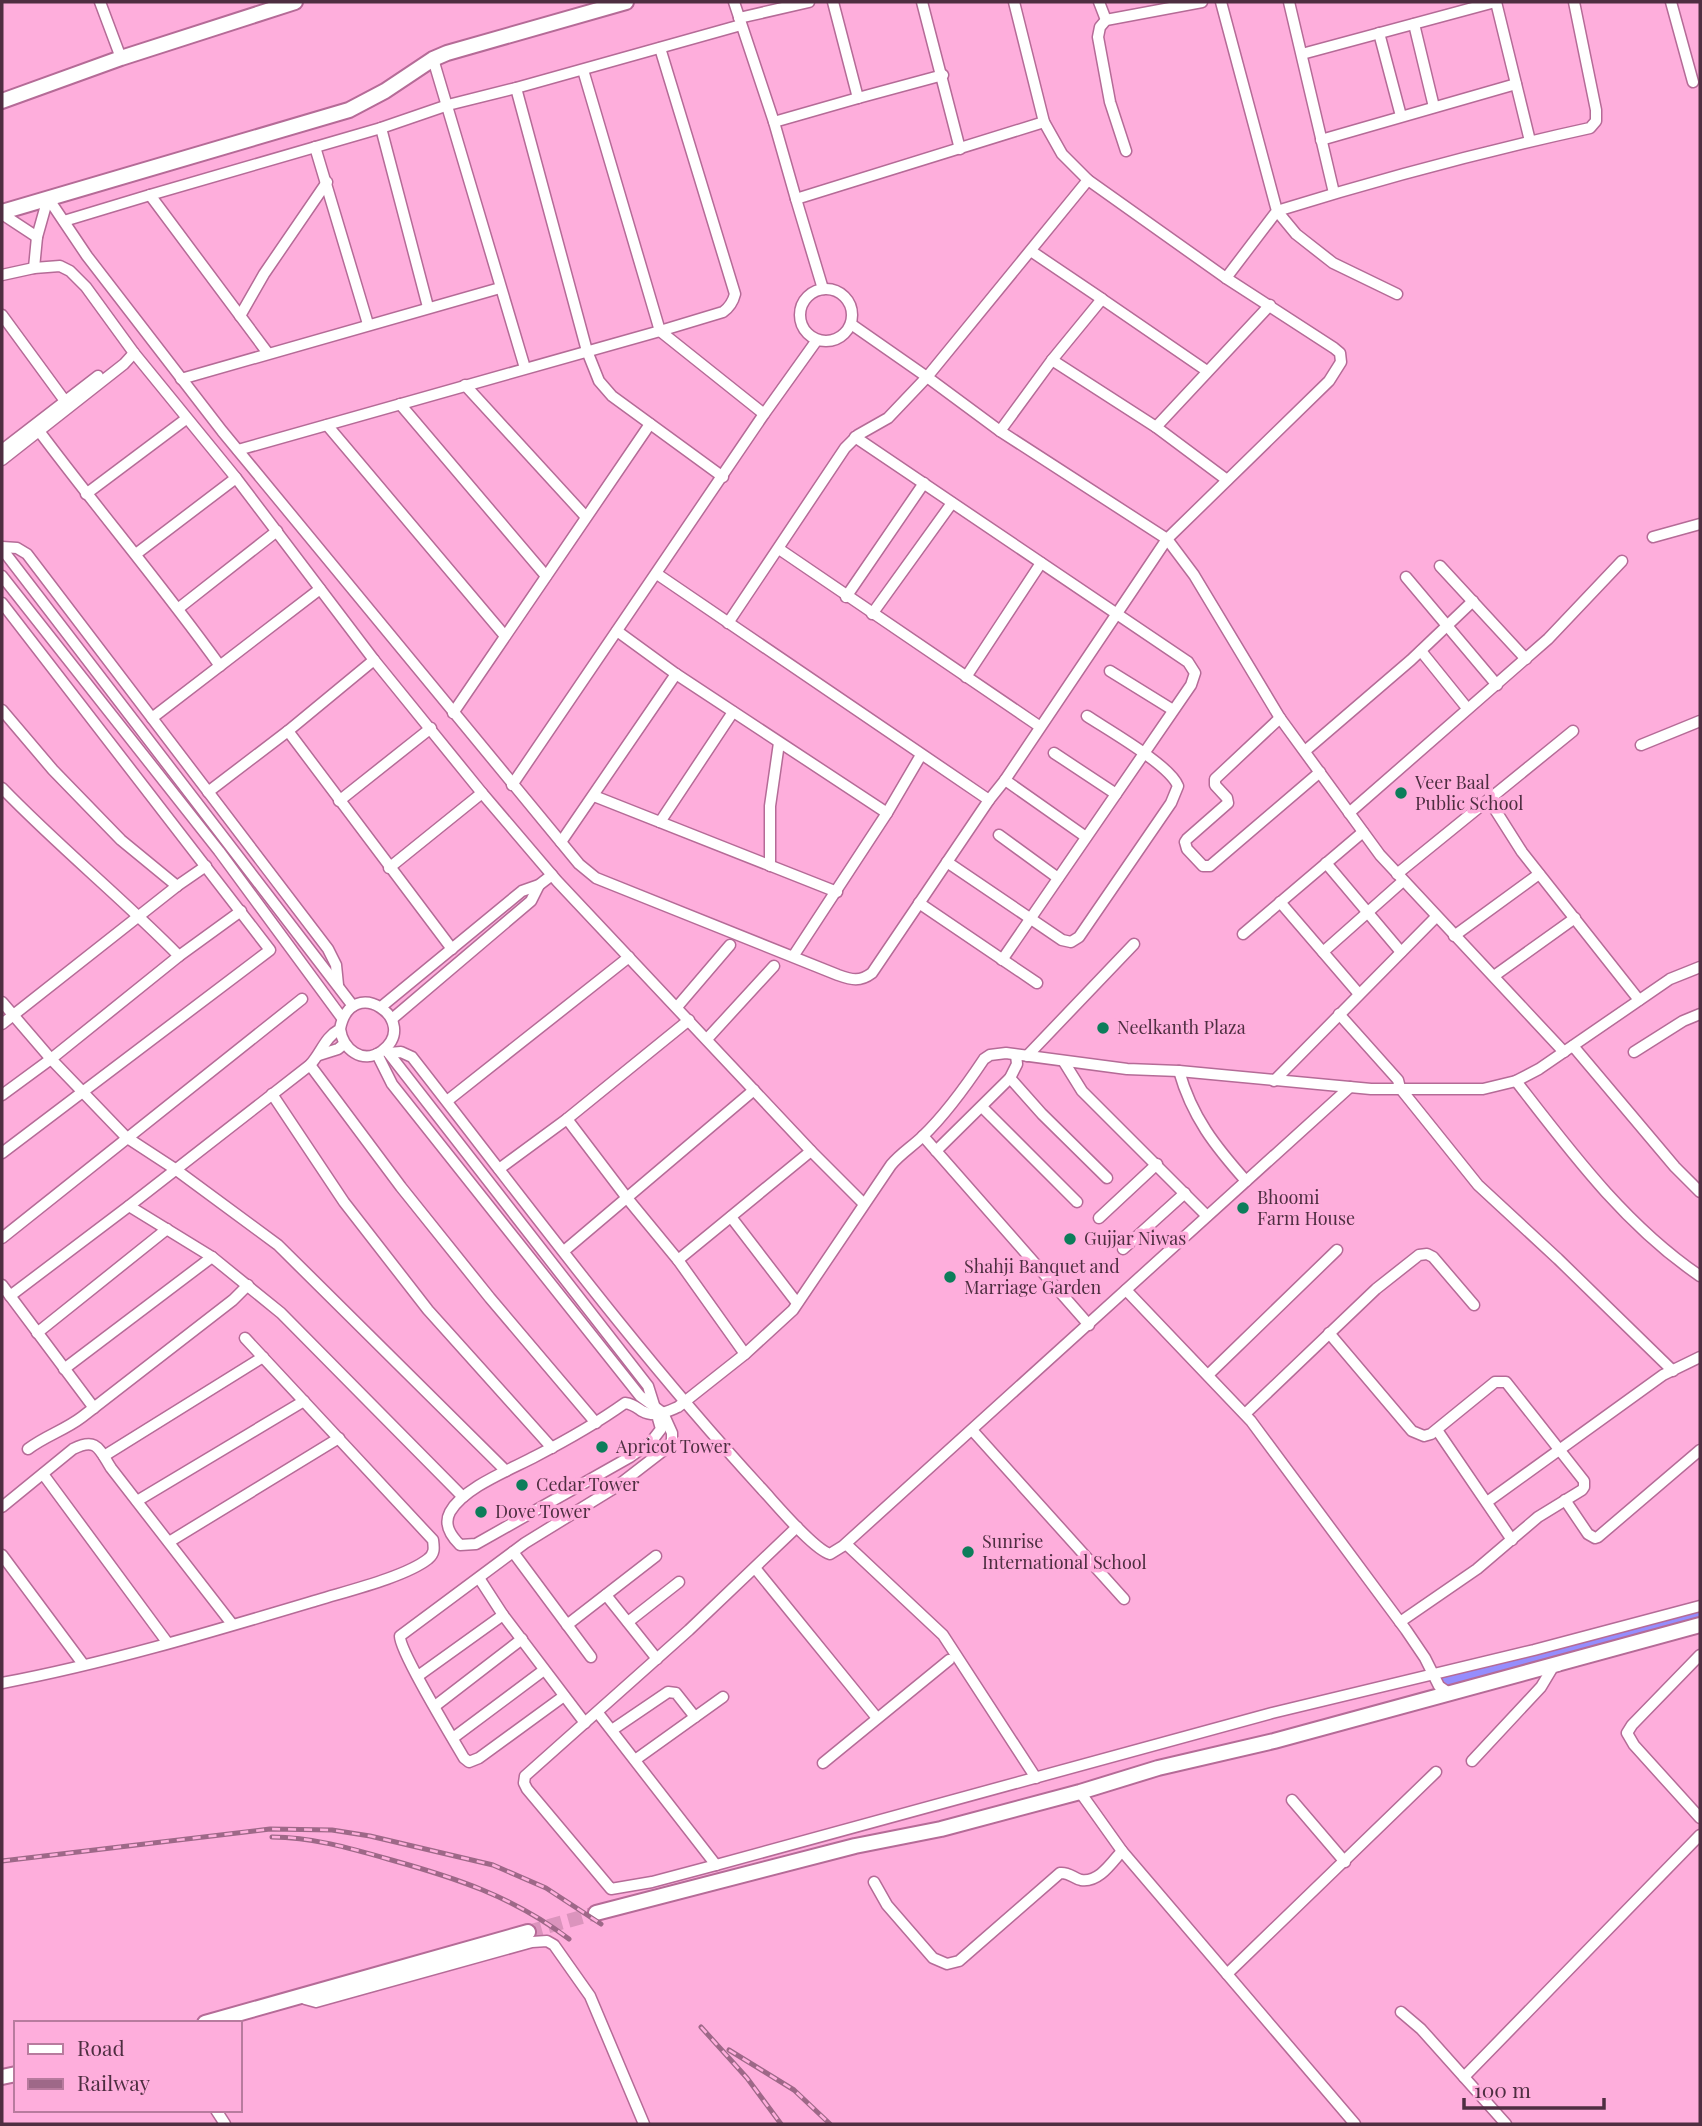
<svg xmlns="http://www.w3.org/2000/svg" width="1702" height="2126" viewBox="0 0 1702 2126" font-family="'Playfair Display',serif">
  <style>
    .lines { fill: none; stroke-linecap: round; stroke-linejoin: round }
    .canal { stroke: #958dfd; stroke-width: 10 }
    .secondary-tunnel { stroke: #db94bd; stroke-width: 14; stroke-dasharray: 14 7; stroke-linecap: butt }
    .street-casing { stroke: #b56b97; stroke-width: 13 }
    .secondary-casing { stroke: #b56b97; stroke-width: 18 }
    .street { stroke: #fff; stroke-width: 10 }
    .secondary { stroke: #fff; stroke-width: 14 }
    .rail-casing { stroke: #9e6888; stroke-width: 5 }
    .rail { stroke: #feaedc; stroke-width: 2.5; stroke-dasharray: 8; stroke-linecap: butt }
    .poi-dot { fill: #0c7d5a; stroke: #feaedc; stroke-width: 2.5 }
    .labels { text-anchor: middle; stroke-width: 7; stroke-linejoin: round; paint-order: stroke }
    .poi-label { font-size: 18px; fill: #4e2e41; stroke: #feaedc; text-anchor: start }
  </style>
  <rect width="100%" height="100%" fill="#feaedc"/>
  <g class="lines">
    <!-- canal -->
    <polyline class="canal" points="1445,1682 1700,1614"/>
    <!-- secondary-tunnel -->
    <polyline class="secondary-tunnel" points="528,1932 596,1913"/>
    <!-- street casing -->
    <g class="street-casing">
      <g id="street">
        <polyline points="100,2 121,58"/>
        <polyline points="734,2 774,122 796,199 1044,122"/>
        <polyline points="833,2 858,98 943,75"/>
        <polyline points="922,2 960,149"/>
        <polyline points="1099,2 1106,20"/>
        <polyline points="1221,2 1277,211 1226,278"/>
        <polyline points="1289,2 1334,193"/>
        <polyline points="1496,2 1530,141"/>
        <polyline points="1671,2 1693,82"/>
        <polyline points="739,18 809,2"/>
        <polyline points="1414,24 1434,107"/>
        <polyline points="1379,33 1401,116"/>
        <polyline points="1302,54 1495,2"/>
        <polyline points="433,59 525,368"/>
        <polyline points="583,70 660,331 764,414"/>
        <polyline points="516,88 587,351 599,381 612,396 723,477"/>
        <polyline points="774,122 858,98"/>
        <polyline points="381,128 428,307"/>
        <polyline points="1321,140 1516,84"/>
        <polyline points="315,147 368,324"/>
        <polyline points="1126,151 1110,102 1098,37 1100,27 1106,20 1202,2"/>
        <polyline points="1088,180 927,377 1000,431 1167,539 1194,575 1280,718 1380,855 1564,1052"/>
        <path d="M 48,198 L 87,256 L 222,431 L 579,864 L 596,878 L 838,975 C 852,980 860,982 872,973 L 989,800 L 1005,780 L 1167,539 L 1329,381 L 1341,362 L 1340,353 L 1334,348 L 1226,278 L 1088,180 L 1062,154 L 1044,122 L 1014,2"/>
        <polyline points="796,199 823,289"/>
        <polyline points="2,214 37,237"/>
        <polyline points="64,221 150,195"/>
        <polyline points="1031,251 1102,299"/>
        <polyline points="34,268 37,237 48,198"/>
        <polyline points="2,275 34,268 60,266 70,271 86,287 134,353 236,478 374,660 482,793 557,881 811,1151 864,1204"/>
        <circle cx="826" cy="315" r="26"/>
        <path d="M 1397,294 L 1333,263 L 1296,234 L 1277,211 C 1380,179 1485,151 1590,128 L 1596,121 L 1596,110 L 1574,2"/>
        <polyline points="2,315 65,401"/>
        <polyline points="240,316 264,274 327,182"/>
        <polyline points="267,352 150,195 381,128 448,105 516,88 741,25"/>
        <polyline points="1052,360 1156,427"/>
        <polyline points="181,379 500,288"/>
        <polyline points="465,385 586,517"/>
        <polyline points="400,404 546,576"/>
        <polyline points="327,425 505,636"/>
        <path d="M 39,431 C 98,510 162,585 220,666"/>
        <polyline points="1000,431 1052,360 1102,299 1207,371"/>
        <polyline points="855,437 1188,662 1195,673 1191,685 1002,960"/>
        <polyline points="2,450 98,376"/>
        <path d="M 238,450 L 660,331 L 723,312 C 730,307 733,302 735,294 L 660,48"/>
        <polyline points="2,460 124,364 134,353"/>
        <polyline points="1227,480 1156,427 1270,305"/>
        <polyline points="86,494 186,419"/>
        <polyline points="1653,537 1700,524"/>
        <polyline points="2,547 17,548 27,554 328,949 336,965 338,985"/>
        <polyline points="2,549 353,1006"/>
        <polyline points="779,549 1039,726"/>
        <polyline points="136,554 236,478"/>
        <polyline points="1440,566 1526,659"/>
        <polyline points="657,574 989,800"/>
        <polyline points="2,576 219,851 342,1018"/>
        <polyline points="1406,577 1497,685"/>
        <polyline points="846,597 924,483"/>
        <polyline points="2,603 270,950 2,1153"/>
        <polyline points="179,608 277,531"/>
        <polyline points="872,614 952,503"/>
        <polyline points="728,623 845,448 858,435 888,418 927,377 851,324"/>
        <polyline points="617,631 676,674 887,813 794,955"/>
        <polyline points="1421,651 1467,708"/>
        <polyline points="1110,671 1173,710"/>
        <polyline points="966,677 1041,563"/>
        <polyline points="2,710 53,770 121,840 177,886"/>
        <polyline points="453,713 650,424"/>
        <polyline points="152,718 320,589"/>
        <polyline points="1280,718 1215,779 1215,785 1227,798 1228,803 1187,839 1185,842 1187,849 1203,866 1210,866 1320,772"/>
        <polyline points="288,731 452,949"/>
        <polyline points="1641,745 1700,721"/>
        <polyline points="1305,751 1411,660 1473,601"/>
        <polyline points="1054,753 1116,794"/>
        <polyline points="1005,780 1086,837"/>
        <polyline points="512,785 764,414 817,340"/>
        <path d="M 2,788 C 59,847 122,898 179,956"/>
        <polyline points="208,792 288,731 374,660"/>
        <polyline points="594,796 837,892"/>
        <polyline points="1489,800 1522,852 1639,1000"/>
        <polyline points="339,801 431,728"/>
        <polyline points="887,813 921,755"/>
        <polyline points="1349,813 1548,639 1622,561"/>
        <polyline points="660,822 733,712"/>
        <polyline points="999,835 1058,878"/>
        <polyline points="561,842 676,674"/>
        <path d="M 947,862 L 1062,940 L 1071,942 L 1079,937 L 1171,803 L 1178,786 C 1170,765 1108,730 1087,716"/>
        <polyline points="1326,863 1401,952"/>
        <polyline points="770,866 770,806 779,743"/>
        <polyline points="389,868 482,793"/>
        <polyline points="1397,874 1573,731"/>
        <polyline points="1280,902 1359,994"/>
        <polyline points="919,903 1037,983"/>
        <polyline points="1243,934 1363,832"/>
        <polyline points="1454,936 1539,874"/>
        <polyline points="1323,952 1403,881"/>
        <polyline points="1494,976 1575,918"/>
        <polyline points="2,1002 51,1059 126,1137 175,1169 278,1245 506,1471"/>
        <polyline points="381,1007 522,891 539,885 552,875"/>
        <polyline points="677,1007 730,945"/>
        <polyline points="1339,1014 1398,1080 1400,1088 1478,1185 1558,1259 1673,1371"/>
        <polyline points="392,1019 531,901 539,885"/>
        <polyline points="2,1024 177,886 206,866"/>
        <polyline points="707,1039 774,966"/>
        <polyline points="1573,1046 1675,1167 1700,1192"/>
        <polyline points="387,1051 648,1386 654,1405"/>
        <polyline points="1634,1052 1683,1021 1700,1014"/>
        <path d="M 389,1053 L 401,1052 L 412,1057 C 526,1203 636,1352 761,1488 C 775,1503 813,1549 830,1554 L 843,1546 L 1350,1087"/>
        <path d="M 377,1054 L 392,1084 L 640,1396 L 663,1413 L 672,1433 L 672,1441 L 664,1450 L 616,1487 L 525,1543 L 400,1636 C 399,1650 453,1739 464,1758 L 469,1762 L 479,1758 L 564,1696"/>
        <polyline points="319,1055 338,1049 344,1044"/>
        <polyline points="1027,1056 1134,944"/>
        <polyline points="1064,1062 1082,1091 1207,1216"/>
        <polyline points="310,1065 401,1187 490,1298 596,1423"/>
        <path d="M 1179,1071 C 1192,1117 1215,1146 1246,1181"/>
        <polyline points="1010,1078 1042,1114 1107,1178"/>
        <polyline points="1274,1081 1436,917"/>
        <path d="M 1516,1081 C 1571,1152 1625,1225 1700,1276"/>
        <polyline points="272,1094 344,1202 428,1310 552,1448"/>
        <polyline points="2,1095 51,1059 179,956 241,911"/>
        <polyline points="447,1101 629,957"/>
        <polyline points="982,1107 1077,1202"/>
        <polyline points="567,1119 627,1198 678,1260 745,1354"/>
        <polyline points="923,1136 1089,1325"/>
        <polyline points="936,1151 1010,1078 1017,1064 1016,1055"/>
        <polyline points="499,1169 567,1119 689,1020"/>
        <polyline points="129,1206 212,1257 281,1313 463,1497"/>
        <polyline points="731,1217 797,1303"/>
        <polyline points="1099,1218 1157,1164"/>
        <polyline points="2,1238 302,999"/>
        <polyline points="1123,1249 1185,1193"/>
        <polyline points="564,1251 754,1090"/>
        <polyline points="678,1260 811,1151"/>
        <polyline points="2,1285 94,1408"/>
        <polyline points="1126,1290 1251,1421 1406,1630 1425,1658 1439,1686 1449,1693"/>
        <path d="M 10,1296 L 129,1206 L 310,1065 C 322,1052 324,1038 340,1029 C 351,972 422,1021 382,1051 C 362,1065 343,1049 340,1029"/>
        <polyline points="37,1333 167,1229"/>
        <polyline points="1329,1333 1412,1431 1424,1436 1431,1434 1495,1382 1506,1382 1584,1481 1584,1487 1582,1490 1538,1517 1477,1569 1400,1622"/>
        <polyline points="64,1369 212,1257"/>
        <polyline points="1208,1375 1337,1250"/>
        <polyline points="1245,1414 1376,1289 1419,1255 1427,1254 1433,1257 1474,1305"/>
        <path d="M 657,1415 L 661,1429 L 651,1442 L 630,1457 L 476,1544 L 460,1545 C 451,1536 443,1525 450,1512 C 464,1487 512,1469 536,1456 C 567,1440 597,1423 625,1403 C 633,1404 636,1407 642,1411 C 655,1418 666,1412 678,1407 L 745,1354 L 793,1310 L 891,1165 C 901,1153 913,1146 923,1136 C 947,1113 966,1086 984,1059 L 990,1055 L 1006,1053 L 1127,1069 L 1179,1071 L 1371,1089 L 1483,1089 L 1516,1081 L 1539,1069 L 1670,979 L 1700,967"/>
        <polyline points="972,1430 1124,1599"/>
        <polyline points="1437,1430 1512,1540"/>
        <path d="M 28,1449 C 45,1436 65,1430 82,1417 L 233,1300 L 248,1285"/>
        <polyline points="104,1456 263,1357"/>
        <polyline points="43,1474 167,1642"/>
        <polyline points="1565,1500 1588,1534 1595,1538 1598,1537 1700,1450"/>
        <polyline points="137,1501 304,1401"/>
        <polyline points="1487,1502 1663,1375 1700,1357"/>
        <path d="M 2,1507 L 73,1449 C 97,1437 99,1449 111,1468 L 232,1624"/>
        <polyline points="797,1527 689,1630 525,1776 524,1783 527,1789 611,1889 652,1882 716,1865 1272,1713 1534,1650 1700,1606"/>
        <polyline points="169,1542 339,1438"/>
        <polyline points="846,1544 943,1635 1036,1778"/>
        <polyline points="513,1552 591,1657"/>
        <polyline points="2,1555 83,1664"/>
        <polyline points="755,1568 877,1718"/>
        <polyline points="479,1578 503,1615 585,1723"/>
        <polyline points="606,1595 657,1659"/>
        <polyline points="628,1622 679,1582"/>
        <polyline points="567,1625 656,1556"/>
        <polyline points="1700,1655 1632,1725 1627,1733 1634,1745 1700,1818"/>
        <polyline points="418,1676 503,1615"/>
        <path d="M 2,1683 C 108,1663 214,1631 318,1600 C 347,1591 405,1577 428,1559 C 435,1553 434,1548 433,1540 L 245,1338"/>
        <polyline points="435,1706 522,1639"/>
        <polyline points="598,1713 716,1865"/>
        <polyline points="612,1730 668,1692 676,1693 695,1717"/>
        <polyline points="453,1738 544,1670"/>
        <polyline points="635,1760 723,1697"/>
        <polyline points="1472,1761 1541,1687 1553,1667 1558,1666"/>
        <polyline points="823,1763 949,1660"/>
        <polyline points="1080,1792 1122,1851 1355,2124"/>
        <polyline points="1292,1800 1345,1862"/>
        <path d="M 874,1882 L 887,1905 L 933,1958 L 947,1964 L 959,1961 L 1060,1873 C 1069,1872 1073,1878 1081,1880 C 1099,1883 1112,1862 1122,1851"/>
        <polyline points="1227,1974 1436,1772"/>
        <polyline points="303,1994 305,1999 316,2002 532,1942 547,1941 554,1945 590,1996 644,2124"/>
        <polyline points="1401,2012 1421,2029 1506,2124"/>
        <polyline points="1464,2077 1700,1835"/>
        <polyline points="216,2110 225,2124"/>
      </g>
    </g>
    <!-- secondary casing -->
    <g class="secondary-casing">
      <g id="secondary">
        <polyline points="2,101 121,58 295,2"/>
        <polyline points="2,212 349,110 385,91 433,59 447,53 626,2"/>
        <polyline points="596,1913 855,1846 941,1829 1080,1792 1158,1768 1274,1741 1700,1625"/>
        <polyline points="205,2023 528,1932"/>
        <polyline points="2,2077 16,2074"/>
      </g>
    </g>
    <!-- street -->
    <use href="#street" class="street"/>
    <!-- secondary -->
    <use href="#secondary" class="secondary"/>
    <!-- rail casing -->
    <g class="rail-casing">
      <g id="rail">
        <path d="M 272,1837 C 311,1837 350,1848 388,1859 C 456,1878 512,1896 569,1939"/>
        <polyline points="2,1861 270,1829 332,1830 370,1836 493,1865 546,1888 601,1924"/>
        <polyline points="701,2027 747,2078 781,2124"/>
        <polyline points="729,2050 794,2090 830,2124"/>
      </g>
    </g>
    <!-- rail -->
    <use href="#rail" class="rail"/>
  </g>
  <!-- markers -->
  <g class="poi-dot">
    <circle cx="1401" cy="793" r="7"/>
    <circle cx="1103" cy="1028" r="7"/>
    <circle cx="1243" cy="1208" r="7"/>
    <circle cx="1070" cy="1239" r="7"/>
    <circle cx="950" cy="1277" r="7"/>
    <circle cx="602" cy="1447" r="7"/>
    <circle cx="522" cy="1485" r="7"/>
    <circle cx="481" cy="1512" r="7"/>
    <circle cx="968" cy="1552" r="7"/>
  </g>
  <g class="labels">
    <!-- poi labels -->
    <g class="poi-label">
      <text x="1415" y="789">Veer Baal<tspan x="1415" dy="21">Public School</tspan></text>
      <text x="1117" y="1034">Neelkanth Plaza</text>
      <text x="1257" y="1204">Bhoomi<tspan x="1257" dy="21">Farm House</tspan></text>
      <text x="1084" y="1245">Gujjar Niwas</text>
      <text x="964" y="1273">Shahji Banquet and<tspan x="964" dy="21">Marriage Garden</tspan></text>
      <text x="616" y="1453">Apricot Tower</text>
      <text x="536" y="1491">Cedar Tower</text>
      <text x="495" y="1518">Dove Tower</text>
      <text x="982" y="1548">Sunrise<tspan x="982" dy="21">International School</tspan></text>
    </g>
  </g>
  <!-- border -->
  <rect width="1702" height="2126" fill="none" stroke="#4e2e41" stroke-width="7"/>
  <!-- legend -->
  <rect x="14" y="2021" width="228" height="91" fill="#feaedc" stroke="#b87b9e" stroke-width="2"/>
  <rect x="28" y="2044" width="35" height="10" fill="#ffffff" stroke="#b87b9e" stroke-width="2"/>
  <text x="77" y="2056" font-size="21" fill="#4e2e41">Road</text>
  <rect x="28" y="2079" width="35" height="10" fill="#9e6888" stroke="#b87b9e" stroke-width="2"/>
  <text x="77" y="2091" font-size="21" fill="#4e2e41">Railway</text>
  <!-- scale -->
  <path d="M1464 2098v10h140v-10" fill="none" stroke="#4e2e41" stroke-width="3.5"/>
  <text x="1474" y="2098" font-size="21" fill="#4e2e41" stroke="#feaedc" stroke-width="5" paint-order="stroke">100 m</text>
</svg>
